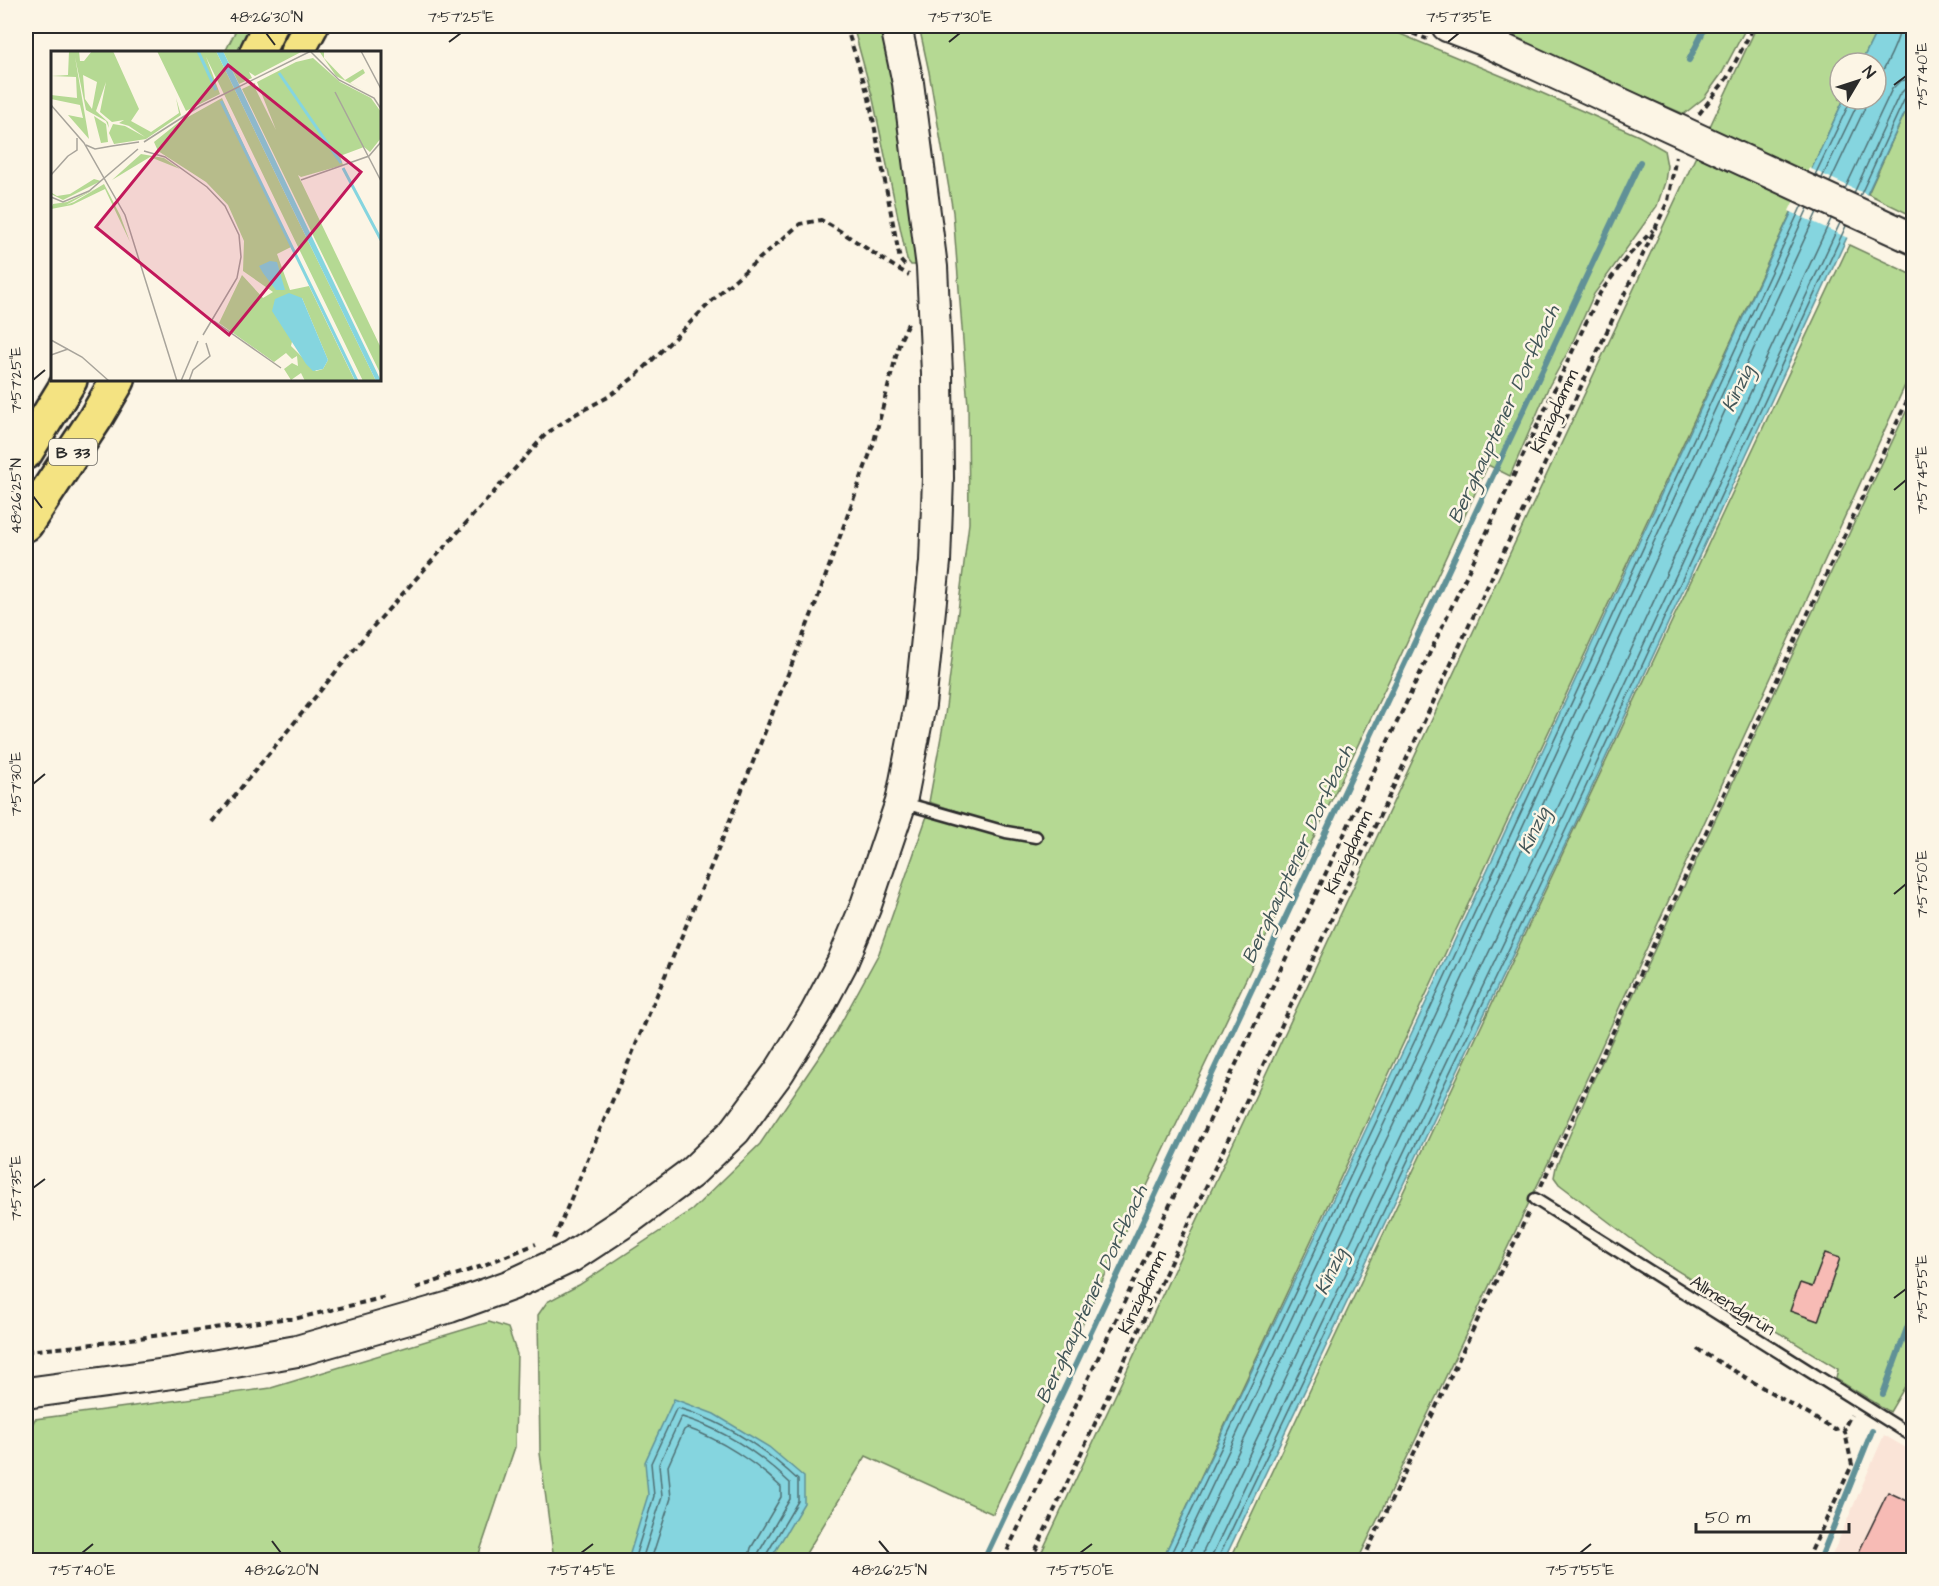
<svg xmlns="http://www.w3.org/2000/svg" width="1939" height="1586" viewBox="0 0 1939 1586" font-family="'Architects Daughter',sans-serif">
  <style>
    .built { fill: #fae4d7 }
    .green { fill: #b5d993; stroke: #70825f; stroke-width: 1.5 }
    .water { fill: #85d5df; stroke: #619197; stroke-width: 1.5 }
    .pier { fill: #fcf5e5 }
    .lines { fill: none; stroke-linecap: round; stroke-linejoin: round }
    .shore { stroke: #4f6f73; stroke-width: 1.5 }
    .stream { stroke: #619197; stroke-width: 6 }
    .building { fill: #f7bbb5; stroke: #2b2b2b; stroke-width: 1.5 }
    .lane-casing { stroke: #2b2b2b; stroke-width: 15 }
    .secondary-casing { stroke: #2b2b2b; stroke-width: 34 }
    .highway-casing { stroke: #2b2b2b; stroke-width: 38 }
    .path { stroke: #2b2b2b; stroke-width: 4; stroke-dasharray: 6 4.5; stroke-linecap: butt }
    .lane { stroke: #fcf5e5; stroke-width: 10 }
    .secondary { stroke: #fcf5e5; stroke-width: 30 }
    .highway { stroke: #f4e382; stroke-width: 33 }
    .ticks { fill: none; stroke: #2b2b2b; stroke-width: 2 }
    .labels { text-anchor: middle; stroke-width: 5; stroke-linejoin: round; paint-order: stroke }
    .shield { fill: #fcf5e5; stroke: #6a6863; stroke-width: 1.5 }
    .shield-label { font-size: 16px; font-weight: bold; fill: #2b2b2b }
    .street-label { font-size: 18px; fill: #2b2b2b; stroke: #fcf5e5 }
    .water-label { font-size: 20px; font-style: italic; fill: #425658; stroke: #fcf5e5 }
    .inset-river { fill: none; stroke: #85d5df; stroke-width: 3 }
    .inset-road { fill: none; stroke: #a8a49b; stroke-width: 1.5 }
    .view { fill: #c2185b; fill-opacity: 0.15; stroke: #c2185b; stroke-width: 3 }
    .inset-edge { fill: none; stroke: #2b2b2b; stroke-width: 3 }
    .neatline { fill: none; stroke: #2b2b2b; stroke-width: 2 }
    .ticks-label { font-size: 15px; text-anchor: middle; fill: #2b2b2b }
  </style>
  <rect width="100%" height="100%" fill="#fcf5e5"/>
  <filter id="ink" filterUnits="userSpaceOnUse"><feTurbulence type="fractalNoise" baseFrequency=".0167" numOctaves="2"/><feDisplacementMap in="SourceGraphic" scale="12" xChannelSelector="R" yChannelSelector="G"/><feConvolveMatrix kernelMatrix="1 2 1 2 8 2 1 2 1" color-interpolation-filters="sRGB"/></filter>
  <g filter="url(#ink)">
    <!-- built -->
    <polygon class="built" points="1884,1435 1913,1452 1913,1560 1830,1560"/>
    <!-- green -->
    <g class="green">
      <polygon points="238,26 258,26 245,52 225,52"/>
      <polygon points="853,26 884,26 922,258 915,265 911,265 907,260 873,99"/>
      <polygon points="919,26 1381,26 1526,86 1639,136 1664,150 1667,166 1665,182 1657,206 1594,294 1570,348 1549,386 1510,476 1488,465 1400,657 1155,1169 993,1514 866,1456 802,1560 554,1560 540,1453 538,1315 547,1302 579,1285 692,1210 760,1144 836,1032 879,953 927,816 1000,835 999,825 929,802 945,715 969,523 968,405 953,212 929,72"/>
      <polygon points="1481,26 1747,26 1722,73 1704,98 1684,114"/>
      <polygon points="1757,26 1879,26 1861,63 1840,63 1840,99 1844,99 1162,1560 1038,1560"/>
      <polygon points="1913,95 1913,216 1868,194"/>
      <polygon points="1849,245 1913,275 1913,368 1548,1163 1358,1560 1230,1560"/>
      <polygon points="1913,397 1914,1371 1890,1412 1836,1379 1838,1369 1655,1257 1559,1184 1554,1177 1556,1167 1592,1083"/>
      <polygon points="489,1322 508,1328 517,1354 515,1447 477,1560 26,1560 26,1437 35,1419 271,1388"/>
    </g>
    <!-- water -->
    <g class="water">
      <polygon points="1879,26 1913,26 1913,95 1574,826 1224,1560 1162,1560 1422,1011 1844,99 1876,99 1876,63 1861,63"/>
      <polygon points="674,1399 714,1414 769,1447 804,1477 804,1503 770,1560 628,1560 648,1495 645,1462"/>
    </g>
    <!-- pier -->
    <polygon class="pier" points="1809,168 1870,196 1850,239 1789,211"/>
    <g class="lines">
      <!-- shore -->
      <g class="shore">
        <path d="M 1876,80 C 1885,69 1900,39 1900,26"/>
        <polyline points="1815,175 1849,104 1849,99"/>
        <polyline points="1822,178 1856,107 1857,99"/>
        <polyline points="1830,182 1864,110 1866,99"/>
        <polyline points="1845,189 1892,89 1900,81 1914,78"/>
        <polyline points="1854,193 1899,95 1905,89 1914,87"/>
        <polyline points="1860,196 1905,98 1909,95 1914,94"/>
        <path d="M 634,1560 L 654,1496 L 651,1463 L 676,1409 L 678,1408 C 723,1421 764,1448 798,1480 L 798,1501 L 766,1555 L 765,1560"/>
        <path d="M 642,1560 L 662,1497 L 659,1464 L 680,1419 L 682,1417 C 722,1429 760,1454 790,1483 L 790,1499 L 759,1552 L 757,1560"/>
        <path d="M 651,1560 L 671,1498 L 668,1466 L 684,1430 L 687,1428 C 720,1439 756,1463 781,1487 L 781,1497 L 751,1548 L 748,1560"/>
        <polyline points="1168,1560 1428,1013 1802,205"/>
        <polyline points="1177,1560 1435,1016 1808,208"/>
        <polyline points="1187,1560 1443,1020 1817,212"/>
        <polyline points="1202,1560 1204,1549 1554,816 1831,219"/>
        <polyline points="1211,1560 1213,1553 1562,820 1840,223"/>
        <polyline points="1219,1560 1219,1556 1569,823 1846,226"/>
      </g>
      <!-- stream -->
      <g class="stream">
        <polyline points="1689,60 1706,26"/>
        <polyline points="1883,1394 1914,1309"/>
        <polyline points="984,1560 1640,162"/>
        <polyline points="1820,1560 1872,1431"/>
      </g>
    </g>
    <!-- building -->
    <g class="building">
      <polygon points="1825,1253 1840,1258 1818,1321 1790,1311 1800,1283 1812,1287"/>
      <polygon points="1888,1492 1914,1504 1914,1560 1855,1560"/>
    </g>
    <g class="lines">
      <!-- lane casing -->
      <g class="lane-casing">
        <g id="lane">
          <polyline points="904,803 1006,832 1036,837"/>
          <polyline points="1535,1199 1914,1437"/>
        </g>
      </g>
      <!-- secondary casing -->
      <g class="secondary-casing">
        <g id="secondary">
          <polyline points="1447,26 1481,39 1914,239"/>
          <polyline points="26,1393 173,1373 297,1351 450,1307 511,1285 571,1257 629,1219 691,1173 735,1131 779,1072 815,1014 842,963 865,908 901,802 920,705 935,562 938,478 937,373 932,267 908,83 896,26"/>
        </g>
      </g>
      <!-- highway casing -->
      <g class="highway-casing">
        <g id="highway">
          <polyline points="257,52 270,26"/>
          <polyline points="297,52 311,26"/>
          <polyline points="26,452 70,380"/>
          <polyline points="26,524 95,419 118,380"/>
        </g>
      </g>
      <!-- path -->
      <g class="path">
        <polyline points="846,26 869,98 900,260 907,268"/>
        <polyline points="1393,26 1427,39"/>
        <polyline points="1699,114 1727,78 1754,26"/>
        <path d="M 213,822 L 370,630 L 546,434 L 572,416 L 608,397 L 637,375 L 724,289 L 800,224 L 821,220 C 851,236 878,258 909,275"/>
        <polyline points="1541,1186 1914,386"/>
        <polyline points="554,1239 718,850 813,611 873,445 900,341 909,321"/>
        <polyline points="416,1288 479,1267 536,1244"/>
        <polyline points="1697,1349 1835,1430 1844,1428"/>
        <polyline points="26,1351 78,1346 282,1319 294,1319 386,1297"/>
        <polyline points="1003,1560 1355,811 1600,293 1627,257 1653,230"/>
        <polyline points="1031,1560 1668,201 1676,156"/>
        <polyline points="1363,1560 1529,1212"/>
        <polyline points="1807,1560 1852,1465 1844,1428 1851,1415"/>
      </g>
      <!-- lane -->
      <use href="#lane" class="lane"/>
      <!-- secondary -->
      <use href="#secondary" class="secondary"/>
      <!-- highway -->
      <use href="#highway" class="highway"/>
    </g>
  </g>
  <!-- ticks -->
  <path class="ticks" d="M 266,33 L 275,45M 449,42 L 461,33M 949,42 L 960,33M 1448,42 L 1459,33M 1894,85 L 1906,76M 33,380 L 45,370M 1894,490 L 1906,480M 33,496 L 42,508M 33,784 L 45,774M 1894,894 L 1906,884M 33,1188 L 45,1179M 1894,1298 L 1906,1289M 272,1541 L 281,1553M 879,1541 L 889,1553M 82,1553 L 93,1544M 581,1553 L 593,1544M 1080,1553 L 1092,1544M 1580,1553 L 1591,1544"/>
  <g class="labels">
    <!-- shield labels -->
    <rect class="shield" x="49" y="439" width="48" height="26" rx="4.5"/>
    <g class="shield-label">
      <text x="73" y="458">B 33</text>
    </g>
    <!-- street labels -->
    <g class="street-label">
      <text transform="translate(1554 411) rotate(-65)" y="6">Kinzigdamm</text>
      <text transform="translate(1348 852) rotate(-65)" y="6">Kinzigdamm</text>
      <text transform="translate(1142 1292) rotate(-65)" y="6">Kinzigdamm</text>
      <text transform="translate(1733 1305) rotate(32)" y="6">Allmendgrün</text>
    </g>
    <!-- water labels -->
    <g class="water-label">
      <text transform="translate(1737 388) rotate(-65)" y="7">Kinzig</text>
      <text transform="translate(1503 414) rotate(-65)" y="7">Berghauptener Dorfbach</text>
      <text transform="translate(1533 830) rotate(-65)" y="7">Kinzig</text>
      <text transform="translate(1297 854) rotate(-65)" y="7">Berghauptener Dorfbach</text>
      <text transform="translate(1330 1271) rotate(-65)" y="7">Kinzig</text>
      <text transform="translate(1091 1294) rotate(-65)" y="7">Berghauptener Dorfbach</text>
    </g>
  </g>
  <!-- overview -->
  <g transform="translate(51 51)">
    <rect width="330" height="330" fill="#fcf5e5"/>
    <path d="M 18,0 L 28,0 L 29,10 L 33,10 L 41,0 L 62,0 L 88,58 L 80,70 L 100,81 L 128,62 L 125,47 L 130,64 L 95,88 L 63,93 L 58,82 L 62,73 L 74,75 L 94,86 L 78,75 L 68,72 L 73,69 L 61,71 L 49,61 L 55,31 L 45,60 L 57,71 L 58,77 L 55,70 L 35,59 L 24,6 L 38,88 L 17,64 L 32,67 L 29,54 L 0,48 L 0,44 L 26,47 L 25,26 L 0,25 L 17,24 ZM 32,24 L 46,31 L 41,58 L 34,48 ZM 106,0 L 165,0 L 325,330 L 312,330 L 155,6 L 169,43 L 135,60 ZM 172,0 L 252,0 L 204,25 L 198,21 L 201,27 L 188,33 ZM 268,0 L 273,0 L 273,7 L 294,29 L 312,18 L 314,22 L 299,32 L 314,40 L 285,25 ZM 262,7 L 289,31 L 320,47 L 330,61 L 330,87 L 319,101 L 313,96 L 289,105 L 292,114 L 250,126 L 247,124 L 330,297 L 330,324 L 191,38 L 204,32 L 205,39 L 225,79 L 206,31 L 245,11 ZM 171,47 L 240,196 L 226,203 L 239,239 L 258,235 L 304,330 L 254,330 L 250,322 L 240,329 L 233,318 L 241,312 L 247,315 L 246,305 L 241,308 L 235,302 L 223,311 L 168,272 L 191,224 L 212,247 L 222,241 L 192,220 L 193,190 L 177,154 L 155,131 L 107,100 L 103,91 L 128,71 ZM 251,247 L 277,309 L 272,318 L 265,320 L 240,295 ZM 43,65 L 55,73 L 57,91 L 50,92 ZM 90,103 L 113,107 L 129,118 L 99,106 L 61,129 ZM 1,126 L 1,142 L 6,145 L 19,143 L 43,128 L 50,130 L 12,149 L 0,143 ZM 53,133 L 69,164 L 79,191 L 54,138 L 21,154 L 0,158 L 2,153 L 16,151 L 44,138 L 15,154 L 23,151 Z" fill="#b5d993" fill-rule="evenodd"/>
    <path d="M 165,0 L 172,0 L 330,330 L 325,330 ZM 219,210 L 226,211 L 234,239 L 225,239 L 212,222 L 208,215 ZM 238,242 L 251,247 L 277,309 L 272,318 L 262,320 L 255,313 L 221,260 L 224,248 Z" fill="#85d5df"/>
    <path class="inset-river" d="M 147,0 L 165,39M 228,22 L 290,112M 170,50 L 306,330M 292,117 L 330,189"/>
    <path class="inset-road" d="M 259,0 L 288,29 L 323,47 L 330,58M 310,0 L 330,38M 284,41 L 330,130M 0,54 L 33,92 L 74,164 L 126,330M 93,91 L 149,55 L 260,0M 35,94 L 44,98 L 61,95M 61,95 L 88,91M 93,100 L 114,106 L 156,136 L 174,155 L 188,184 L 190,206 L 186,227 L 152,284M 17,105 L 26,99 L 26,87M 0,124 L 17,105M 250,129 L 318,105 L 330,91M 0,146 L 12,151 L 38,140 L 87,98M 163,270 L 230,317M 0,289 L 31,306 L 58,330M 0,304 L 17,298M 130,330 L 147,290M 138,330 L 142,319 L 159,305 L 155,292"/>
    <path class="view" d="M 177,14 L 310,121 L 178,284 L 45,176 Z"/>
    <rect width="330" height="330" class="inset-edge"/>
  </g>
  <!-- margin -->
  <rect width="1939" height="1586" fill="none" stroke="#fcf5e5" stroke-width="66"/>
  <!-- north arrow -->
  <g transform="translate(1858 81) rotate(51)"><circle r="28" fill="#fcf5e5" stroke="#a8a49b" stroke-width="1.5"/>
  <path d="M0-4.5L10 22L0 15L-10 22Z" fill="#2b2b2b"/>
  <text y="-9" font-size="16" font-weight="bold" text-anchor="middle" fill="#2b2b2b">N</text>
  </g>
  <!-- scale -->
  <path d="M1696 1523v9h153v-9" fill="none" stroke="#2b2b2b" stroke-width="3"/>
  <text x="1705" y="1523" font-size="18" fill="#2b2b2b" stroke="#fcf5e5" stroke-width="4.5" paint-order="stroke">50 m</text>
  <rect x="33" y="33" width="1873" height="1520" class="neatline"/>
  <g class="ticks-label">
    <text x="266" y="22">48°26'30"N</text>
    <text x="461" y="22">7°57'25"E</text>
    <text x="960" y="22">7°57'30"E</text>
    <text x="1459" y="22">7°57'35"E</text>
    <text transform="translate(1922 76) rotate(-90)" y="5">7°57'40"E</text>
    <text transform="translate(16 380) rotate(-90)" y="5">7°57'25"E</text>
    <text transform="translate(1922 480) rotate(-90)" y="5">7°57'45"E</text>
    <text transform="translate(16 496) rotate(-90)" y="5">48°26'25"N</text>
    <text transform="translate(16 784) rotate(-90)" y="5">7°57'30"E</text>
    <text transform="translate(1922 884) rotate(-90)" y="5">7°57'50"E</text>
    <text transform="translate(16 1188) rotate(-90)" y="5">7°57'35"E</text>
    <text transform="translate(1922 1289) rotate(-90)" y="5">7°57'55"E</text>
    <text x="82" y="1575">7°57'40"E</text>
    <text x="281" y="1575">48°26'20"N</text>
    <text x="581" y="1575">7°57'45"E</text>
    <text x="889" y="1575">48°26'25"N</text>
    <text x="1080" y="1575">7°57'50"E</text>
    <text x="1580" y="1575">7°57'55"E</text>
  </g>
</svg>
